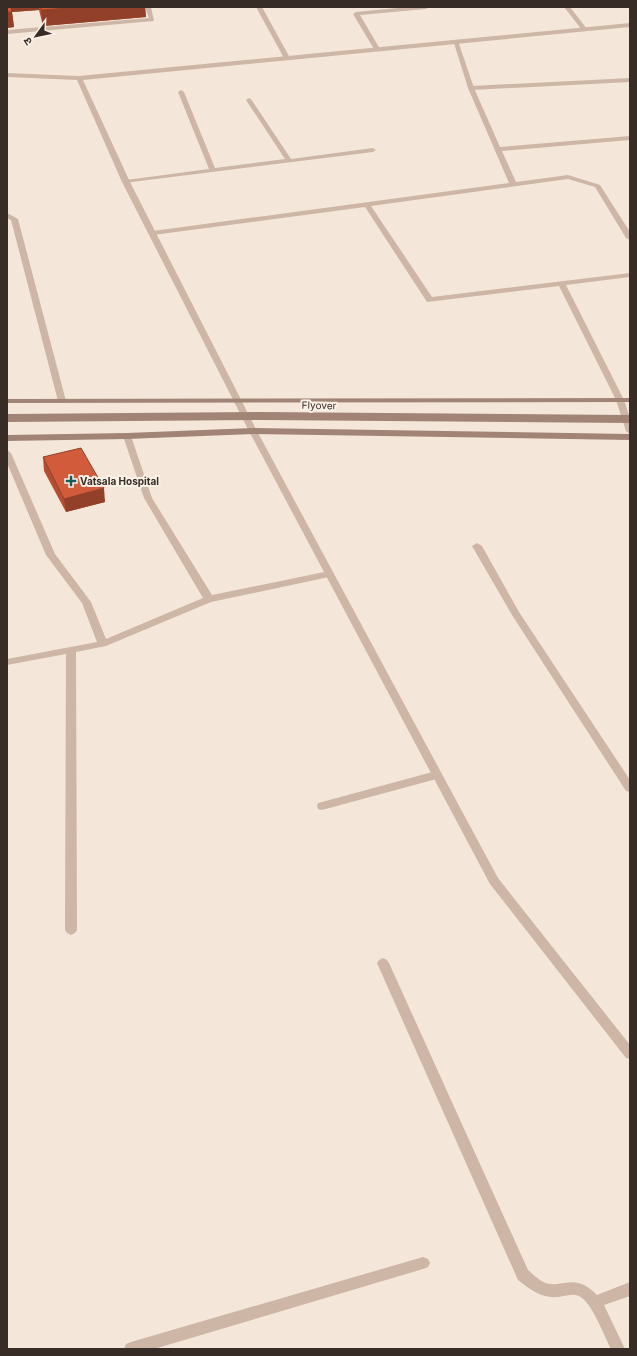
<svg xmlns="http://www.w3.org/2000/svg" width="637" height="1356" viewBox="0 0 637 1356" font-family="Inter,'Noto Sans Devanagari',sans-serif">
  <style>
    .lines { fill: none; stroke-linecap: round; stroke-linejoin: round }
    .service { fill: #cdb6a5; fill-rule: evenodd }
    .minor { fill: #cdb6a5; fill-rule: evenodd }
    .secondary { fill: #a18476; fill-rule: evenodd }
    .secondary-bridge { stroke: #a18476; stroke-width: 8 }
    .wall { fill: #b44e33 }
    .shaded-wall { fill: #924029 }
    .building { fill: #d15b3b; stroke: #924029 }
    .poi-dot { fill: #185b5e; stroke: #fbf1e7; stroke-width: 1.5 }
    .labels { text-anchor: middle; stroke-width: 4; stroke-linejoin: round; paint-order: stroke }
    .street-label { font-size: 10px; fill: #382c27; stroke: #fbf1e7 }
    .poi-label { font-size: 10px; font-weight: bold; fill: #382c27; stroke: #fbf1e7; text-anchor: start }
  </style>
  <rect width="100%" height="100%" fill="#f4e7da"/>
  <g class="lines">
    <!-- service -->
    <g class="service">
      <polygon points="145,7 151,7 154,21 7,34 7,30 149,18"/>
      <polygon points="256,7 262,7 290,58 289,59 284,58"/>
      <polygon points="408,7 429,7 426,9 360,15 380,49 377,51 374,49 353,14 356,12"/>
      <polygon points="564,7 570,7 587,29 586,30 582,30"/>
      <polygon points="453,40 458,41 474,88 500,147 630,136 630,140 502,151 516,182 568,175 600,185 630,232 630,240 626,238 595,187 568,179 371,206 432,297 630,273 630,277 566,285 624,400 630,418 630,434 626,431 616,400 559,286 427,302 365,207 153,235 149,233 153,231 509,183 468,88"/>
      <polygon points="181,90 184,92 215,168 285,159 246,100 249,98 251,99 291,159 373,148 376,150 373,152 124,183 124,181 126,180 209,169 178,92"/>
      <polygon points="7,213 18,219 66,401 65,403 62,403 58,401 11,220 7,218"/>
      <polygon points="127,433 131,436 152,498 212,595 329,571 334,574 329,577 211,602 106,646 76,652 77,930 75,933 71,935 67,933 65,930 66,654 7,665 7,659 97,642 82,603 46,555 7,463 7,450 11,453 55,554 91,602 106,639 203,598 144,498 123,436"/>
      <polygon points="477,543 482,546 519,612 630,780 630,792 626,791 512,615 472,546"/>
      <polygon points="436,771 440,772 441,775 440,778 322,810 318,809 317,806 318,803 322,802"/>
    </g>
    <!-- minor -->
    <g class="minor">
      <polygon points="630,23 630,27 83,80 130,182 257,431 498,878 630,1045 630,1059 626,1058 490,884 249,431 122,182 77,80 7,77 7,73 79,76"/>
      <polygon points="630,78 630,82 471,90 468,88 471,86"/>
      <path d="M 383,958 L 387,960 L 389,963 L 528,1270 C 535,1276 542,1284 552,1284 C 556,1285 560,1283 564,1283 C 579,1280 587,1285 597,1295 L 630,1282 L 630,1296 L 604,1305 L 625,1349 L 611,1349 C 604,1336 592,1302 579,1296 C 570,1292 560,1299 551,1297 C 538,1296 527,1287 518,1280 L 377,963 L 379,960 Z"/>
      <polygon points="423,1257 428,1259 430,1263 428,1267 423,1269 154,1349 124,1349 126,1344 131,1342"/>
    </g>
    <!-- secondary -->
    <g class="secondary">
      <polygon points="630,398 630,402 7,403 7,399"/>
      <polygon points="253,428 630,434 630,440 253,434 127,439 7,441 7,435 127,433"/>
    </g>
    <!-- secondary-bridge -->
    <polyline class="secondary-bridge" points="7,418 261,416 630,419"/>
  </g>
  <!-- wall -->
  <g class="wall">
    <polygon points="7,7 145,7 146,17 43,26 39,10 12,12 14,27 7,28"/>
    <polygon points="43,457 105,502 66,512 44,471"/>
  </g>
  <!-- shaded-wall -->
  <g class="shaded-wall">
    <polygon points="10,7 39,7 39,10 12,12 14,27 7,28 7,12"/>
    <polygon points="81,7 145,7 146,17 43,26 41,10"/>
    <polygon points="104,488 105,502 66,512 64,499"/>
  </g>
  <!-- building -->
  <g class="building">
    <polygon points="7,7 11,7 12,12 7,12"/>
    <polygon points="41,7 81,7 41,10"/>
    <polygon points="81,448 104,488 64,499 43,457"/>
  </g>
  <!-- markers -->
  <path class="poi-dot" d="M69 475h4v4h4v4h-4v4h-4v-4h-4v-4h4z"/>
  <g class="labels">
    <!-- street labels -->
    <g class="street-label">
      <text transform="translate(319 405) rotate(1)" y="4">Flyover</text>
    </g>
    <!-- poi labels -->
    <g class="poi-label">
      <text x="80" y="485">Vatsala Hospital</text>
    </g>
  </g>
  <!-- border -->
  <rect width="637" height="1356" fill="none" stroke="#382c27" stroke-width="16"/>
  <!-- north arrow -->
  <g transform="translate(36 36) rotate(237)" stroke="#fbf1e7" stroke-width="3" paint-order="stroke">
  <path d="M0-3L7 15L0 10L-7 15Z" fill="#382c27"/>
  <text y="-6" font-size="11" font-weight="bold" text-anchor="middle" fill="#382c27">उ</text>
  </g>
</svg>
